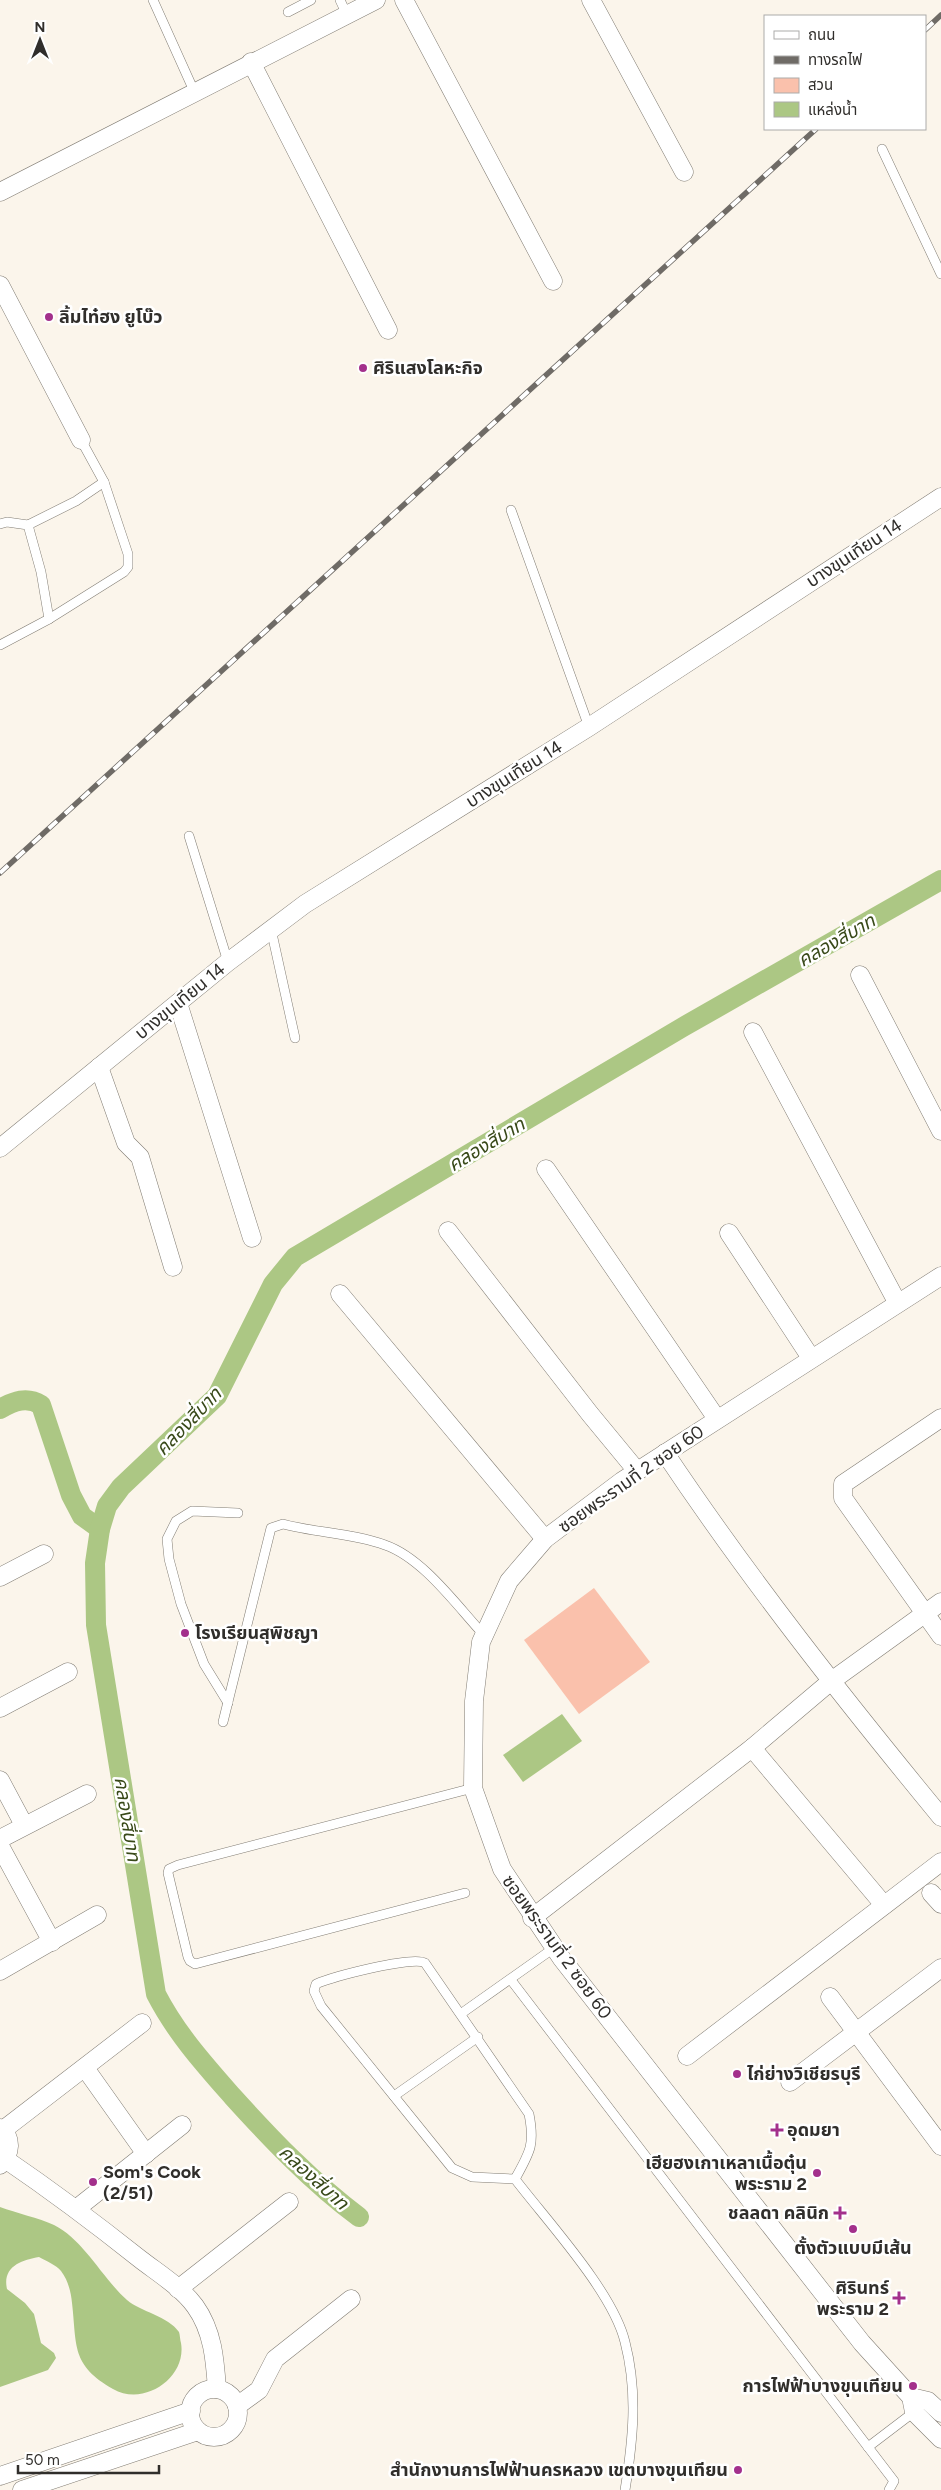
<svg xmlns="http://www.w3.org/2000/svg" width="941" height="2490" viewBox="0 0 941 2490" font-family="Figtree,'Noto Sans Thai',sans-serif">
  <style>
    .green { fill: #fac1ac }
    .water { fill: #acc784 }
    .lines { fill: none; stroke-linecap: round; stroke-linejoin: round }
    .canal { stroke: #acc784; stroke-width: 20 }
    .service-casing { stroke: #827d74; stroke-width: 10 }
    .minor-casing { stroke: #827d74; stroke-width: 19 }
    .service { stroke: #fff; stroke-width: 9 }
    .minor { stroke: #fff; stroke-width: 18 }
    .rail-casing { stroke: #6f6b66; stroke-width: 5.5 }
    .rail { stroke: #fff; stroke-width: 4; stroke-dasharray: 11; stroke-linecap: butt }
    .poi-dot { fill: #a3308c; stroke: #fff; stroke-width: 2 }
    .labels { text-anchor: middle; stroke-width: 5; stroke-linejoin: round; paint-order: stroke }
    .poi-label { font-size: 18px; font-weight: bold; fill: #302e2b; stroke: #fff; text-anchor: start }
    .street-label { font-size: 18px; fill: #302e2b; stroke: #fff }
    .water-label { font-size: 19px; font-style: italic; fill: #384919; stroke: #fff }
  </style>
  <rect width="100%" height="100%" fill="#fbf5eb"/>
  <!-- green -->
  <polygon class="green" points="594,1588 650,1662 579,1714 524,1640"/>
  <!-- water -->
  <g class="water">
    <polygon points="562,1714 582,1741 523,1782 503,1755"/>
    <path d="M 0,2207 C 16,2213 39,2218 54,2225 C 83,2239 103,2279 127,2300 C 141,2312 168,2316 179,2332 C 180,2335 180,2340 181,2343 C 187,2378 144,2407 113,2389 C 71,2365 77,2346 72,2303 C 71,2292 68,2280 61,2271 C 56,2265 46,2261 39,2257 C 21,2260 2,2267 7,2289 L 25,2303 L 34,2314 L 41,2343 L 54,2353 L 56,2358 L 48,2370 L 0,2387 Z"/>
  </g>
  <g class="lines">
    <!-- canal -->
    <g class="canal">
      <path d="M 0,1409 C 14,1401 27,1396 41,1405 L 71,1495 L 82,1516 L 100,1529"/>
      <path d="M 359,2217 C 312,2182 272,2140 233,2097 C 204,2064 176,2033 156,1994 L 96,1625 L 95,1563 L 100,1529 L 107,1506 L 121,1487 L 217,1396 L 273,1284 L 295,1257 L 683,1027 L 941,880"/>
    </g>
    <!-- service casing -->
    <g class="service-casing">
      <g id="service">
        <polyline points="153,0 194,91"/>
        <polyline points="340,0 347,15"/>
        <polyline points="288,12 311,0"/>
        <polyline points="882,149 941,274"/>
        <polyline points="511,510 589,727"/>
        <polyline points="0,524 7,522 28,525 76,501 104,482 81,440"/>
        <polyline points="49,619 124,572 128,567 128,554 104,482"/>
        <polyline points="0,645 49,619 41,572 28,525"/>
        <polyline points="189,836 228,962"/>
        <polyline points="271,929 295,1038"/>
        <polyline points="228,1703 204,1664 181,1604 169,1559 167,1539 176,1521 192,1511 238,1513"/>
        <path d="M 223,1722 L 271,1528 L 283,1524 C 316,1533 353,1533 385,1545 C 423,1558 457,1606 484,1635"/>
        <polyline points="465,1893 195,1964 190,1961 188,1957 168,1873 169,1869 178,1865 473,1788"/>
        <polyline points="511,1980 894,2481 889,2490"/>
        <polyline points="462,2013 554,1948"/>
        <polyline points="394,2096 478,2037"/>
        <path d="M 515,2179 C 530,2152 535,2145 529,2114 L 425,1963 C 414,1955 332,1977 316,1984 L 314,1991 L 321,2006 L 452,2168 L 472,2177 L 515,2179 C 547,2221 613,2292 625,2342 C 638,2392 633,2440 625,2490"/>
        <polyline points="868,2447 914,2412"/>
      </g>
    </g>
    <!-- minor casing -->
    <g class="minor-casing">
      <g id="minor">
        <polyline points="404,0 553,281"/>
        <polyline points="591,0 684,172"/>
        <polyline points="251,62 388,330"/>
        <polyline points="0,192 376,0"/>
        <polyline points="0,285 81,440"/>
        <polyline points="860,975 941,1131"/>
        <polyline points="178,1003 252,1238"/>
        <polyline points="753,1032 897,1302"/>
        <polyline points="99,1067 126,1143 140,1157 173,1267"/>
        <polyline points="0,1148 228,962 305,904 589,727 941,497"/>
        <polyline points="546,1169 717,1419"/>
        <polyline points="448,1231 590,1414 637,1471"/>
        <polyline points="729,1233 811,1358"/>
        <polyline points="941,1276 622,1481 545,1539 509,1581 481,1642 474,1701 473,1788 502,1869 562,1959 862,2343 911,2397 914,2412 941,2439"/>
        <polyline points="340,1294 545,1539"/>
        <polyline points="941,1418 843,1484 843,1498 941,1636"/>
        <path d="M 665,1453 C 750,1580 844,1699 941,1817"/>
        <polyline points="0,1577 44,1554"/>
        <polyline points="0,1708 68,1672"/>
        <polyline points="752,1748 884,1905"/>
        <polyline points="0,1780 24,1825"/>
        <polyline points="0,1839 87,1794"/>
        <polyline points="0,1846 52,1942"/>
        <polyline points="931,1893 941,1904"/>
        <polyline points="532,1918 752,1748 830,1682 941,1602"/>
        <polyline points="0,1971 97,1915"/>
        <polyline points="830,1997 941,2146"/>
        <polyline points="687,2056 941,1862"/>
        <polyline points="85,2068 146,2154"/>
        <polyline points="790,2082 941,1968"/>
        <path d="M 0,2128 C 13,2138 11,2154 0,2165"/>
        <polyline points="3,2130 142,2023"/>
        <path d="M 5,2159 C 52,2191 96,2224 140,2259 C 158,2273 181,2287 195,2306 C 213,2331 215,2360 217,2389"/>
        <polyline points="76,2209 182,2125"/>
        <polyline points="178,2289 289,2202"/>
        <circle cx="214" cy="2413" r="24"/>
        <polyline points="911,2397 928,2401 941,2413"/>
        <polyline points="237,2406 259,2390 275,2359 351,2299"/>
        <polyline points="0,2476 191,2411"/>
        <polyline points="22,2490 198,2431"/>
      </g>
    </g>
    <!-- service -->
    <use href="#service" class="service"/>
    <!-- minor -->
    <use href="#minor" class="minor"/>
    <!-- rail casing -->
    <g class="rail-casing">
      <g id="rail">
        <polyline points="925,30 941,15"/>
        <polyline points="0,873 816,129"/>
      </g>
    </g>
    <!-- rail -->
    <use href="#rail" class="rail"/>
  </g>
  <!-- markers -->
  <g class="poi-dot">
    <circle cx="49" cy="317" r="5"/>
    <circle cx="363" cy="368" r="5"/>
    <circle cx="185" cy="1633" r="5"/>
    <circle cx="737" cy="2074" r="5"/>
    <path d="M774.5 2122.5h5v5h5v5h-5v5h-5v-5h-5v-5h5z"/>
    <circle cx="817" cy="2173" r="5"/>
    <circle cx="93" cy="2182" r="5"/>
    <path d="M837.5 2205.5h5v5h5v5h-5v5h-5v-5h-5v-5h5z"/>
    <circle cx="853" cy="2229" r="5"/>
    <path d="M896.5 2290.5h5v5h5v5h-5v5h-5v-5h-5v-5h5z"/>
    <circle cx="913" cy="2386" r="5"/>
    <circle cx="738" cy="2470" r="5"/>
  </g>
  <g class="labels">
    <!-- poi labels -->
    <g class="poi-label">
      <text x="59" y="323">ลิ้มไท๋ฮง ยูโบ๊ว</text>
      <text x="373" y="374">ศิริแสงโลหะกิจ</text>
      <text x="195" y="1639">โรงเรียนสุพิชญา</text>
      <text x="747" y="2080">ไก่ย่างวิเชียรบุรี</text>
      <text x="787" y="2136">อุดมยา</text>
      <text x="807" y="2169" text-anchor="end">เฮียฮงเกาเหลาเนื้อตุ๋น<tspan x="807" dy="21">พระราม 2</tspan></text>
      <text x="103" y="2178">Som's Cook<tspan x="103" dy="21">(2/51)</tspan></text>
      <text x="829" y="2219" text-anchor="end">ชลลดา คลินิก</text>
      <text x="853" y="2254" text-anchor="middle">ตั้งตัวแบบมีเส้น</text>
      <text x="889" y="2294" text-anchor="end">ศิรินทร์<tspan x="889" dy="21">พระราม 2</tspan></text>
      <text x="903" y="2392" text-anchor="end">การไฟฟ้าบางขุนเทียน</text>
      <text x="728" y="2476" text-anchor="end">สำนักงานการไฟฟ้านครหลวง เขตบางขุนเทียน</text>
    </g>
    <!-- street labels -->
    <g class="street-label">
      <text transform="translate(854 553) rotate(-33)" y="6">บางขุนเทียน 14</text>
      <text transform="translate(514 774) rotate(-32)" y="6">บางขุนเทียน 14</text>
      <text transform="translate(180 1001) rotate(-39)" y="6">บางขุนเทียน 14</text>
      <text transform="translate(631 1479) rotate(-35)" y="6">ซอยพระรามที่ 2 ซอย 60</text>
      <text transform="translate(557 1947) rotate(54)" y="6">ซอยพระรามที่ 2 ซอย 60</text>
    </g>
    <!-- water labels -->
    <g class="water-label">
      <text transform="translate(836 940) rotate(-30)" y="7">คลองสี่บาท</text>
      <text transform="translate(486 1144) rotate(-31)" y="7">คลองสี่บาท</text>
      <text transform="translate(188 1421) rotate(-46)" y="7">คลองสี่บาท</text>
      <text transform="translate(128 1819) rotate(81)" y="7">คลองสี่บาท</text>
      <text transform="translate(314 2177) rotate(42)" y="7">คลองสี่บาท</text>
    </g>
  </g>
  <!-- legend -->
  <rect x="764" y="15" width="162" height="115" fill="#ffffff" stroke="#acabaa"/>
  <rect x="774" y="31" width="25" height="8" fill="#ffffff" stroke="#acabaa"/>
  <text x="808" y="40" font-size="15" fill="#302e2b">ถนน</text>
  <rect x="774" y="56" width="25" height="8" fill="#6f6b66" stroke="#acabaa"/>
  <text x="808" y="65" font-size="15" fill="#302e2b">ทางรถไฟ</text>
  <rect x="774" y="78" width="25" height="15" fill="#fac1ac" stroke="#acabaa"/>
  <text x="808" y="90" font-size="15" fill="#302e2b">สวน</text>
  <rect x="774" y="102" width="25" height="15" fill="#acc784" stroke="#acabaa"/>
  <text x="808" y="115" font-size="15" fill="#302e2b">แหล่งน้ำ</text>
  <!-- north arrow -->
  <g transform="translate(40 40)" stroke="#ffffff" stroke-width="4" paint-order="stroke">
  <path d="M0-4L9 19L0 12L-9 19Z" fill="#302e2b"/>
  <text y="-8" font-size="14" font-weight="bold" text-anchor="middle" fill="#302e2b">N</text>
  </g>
  <!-- scale -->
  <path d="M18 2465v8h141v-8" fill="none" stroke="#302e2b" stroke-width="2.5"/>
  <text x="25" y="2465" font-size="15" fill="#302e2b" stroke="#ffffff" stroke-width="4" paint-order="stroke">50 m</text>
</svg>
